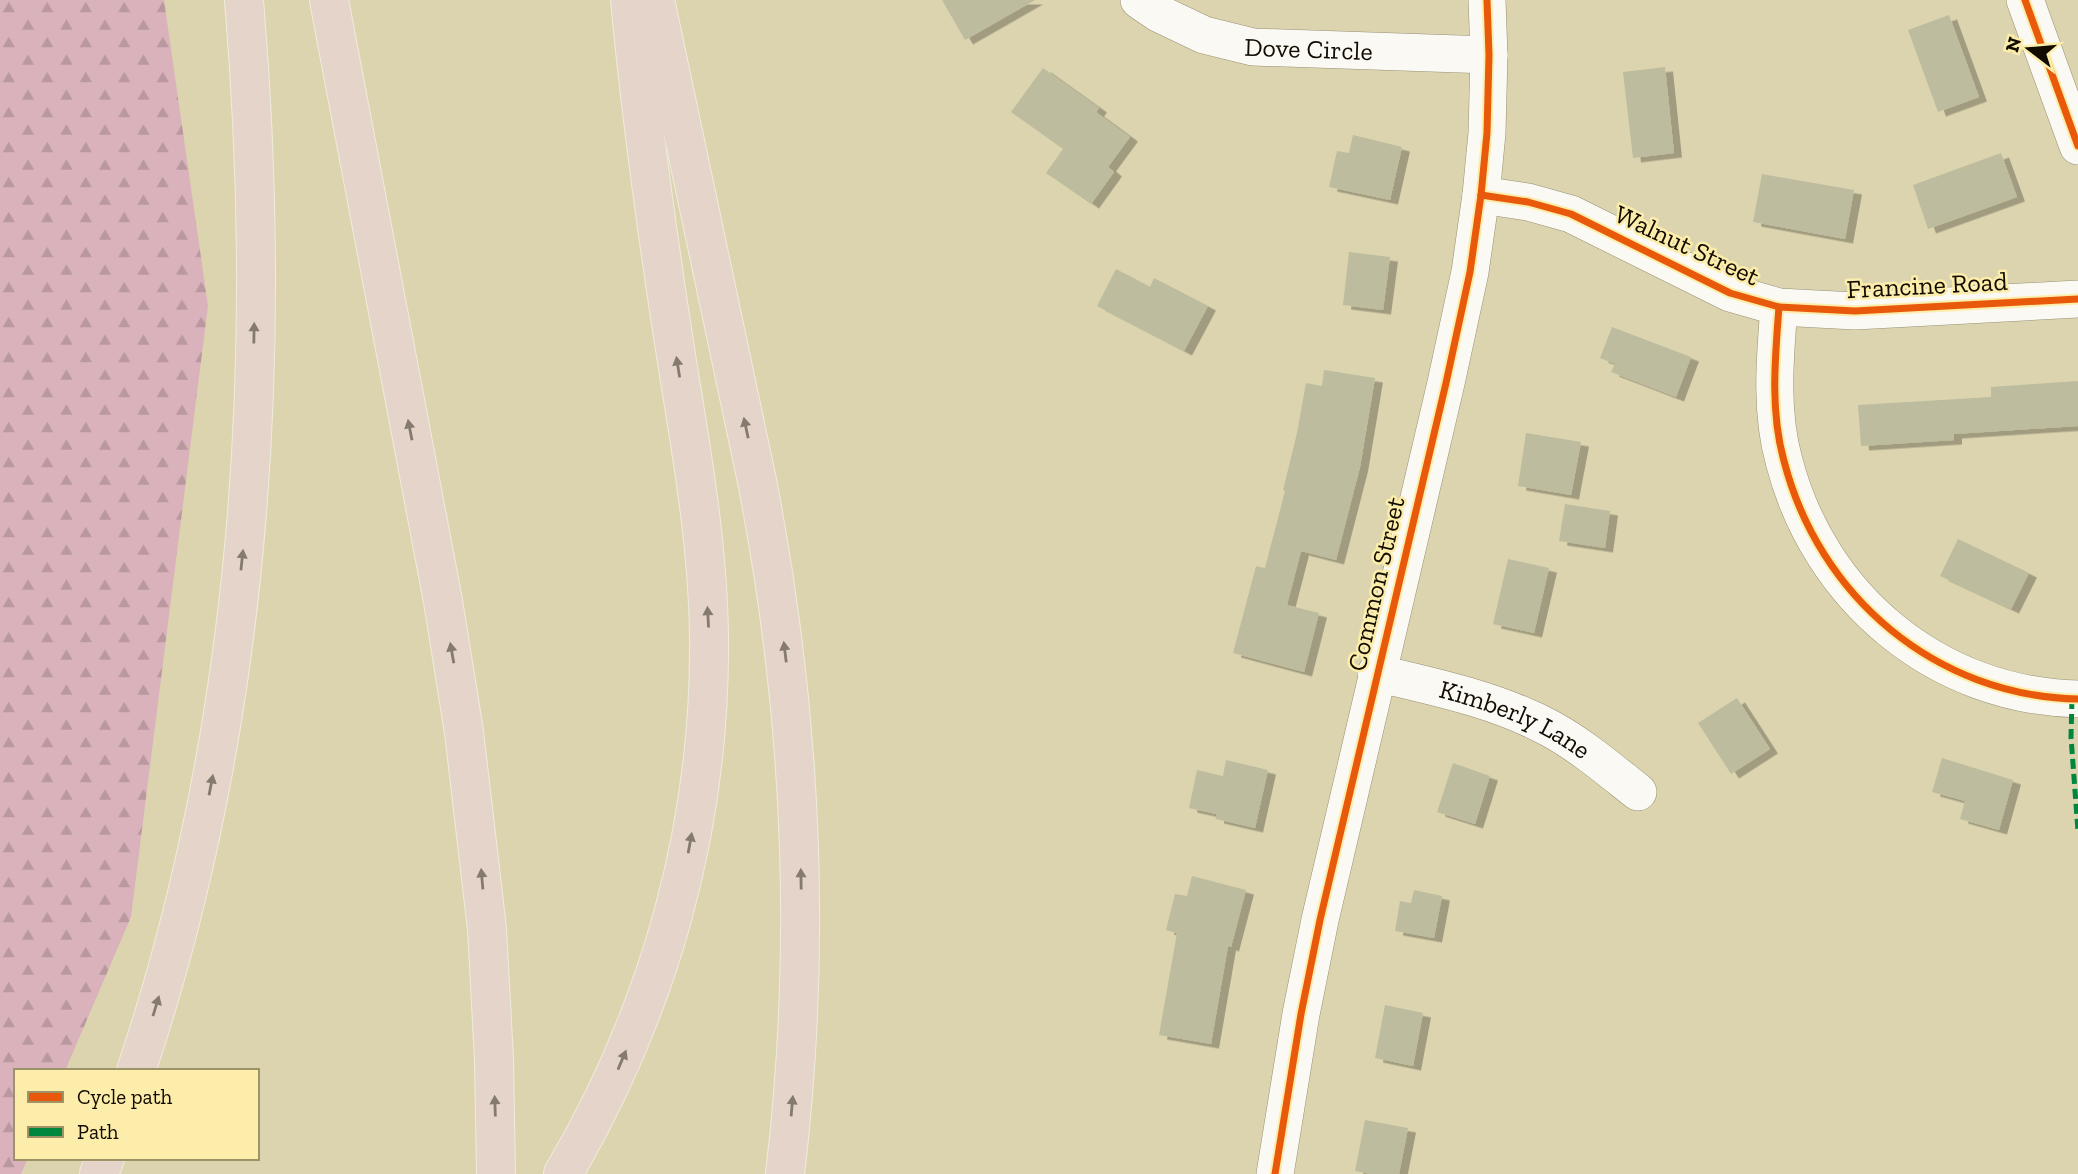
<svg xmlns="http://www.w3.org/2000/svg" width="2078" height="1174" viewBox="0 0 2078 1174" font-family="'Zilla Slab',serif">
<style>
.forest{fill:url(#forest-firs)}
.building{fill:#bdbc9e;filter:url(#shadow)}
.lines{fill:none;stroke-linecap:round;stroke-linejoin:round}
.minor-casing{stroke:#979074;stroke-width:38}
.highway-casing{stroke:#efecdb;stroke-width:40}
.minor{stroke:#faf9f3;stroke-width:37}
.highway{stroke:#e4d4ca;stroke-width:38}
.quiet{stroke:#00873e;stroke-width:5;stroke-dasharray:10 5;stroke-linecap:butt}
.cycleway-casing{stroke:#fcedaa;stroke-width:11}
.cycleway{stroke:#e8590c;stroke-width:7}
.oneway{fill:#857a6f}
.labels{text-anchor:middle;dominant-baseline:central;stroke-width:5;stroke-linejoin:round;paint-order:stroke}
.street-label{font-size:26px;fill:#110b00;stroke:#fcedaa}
</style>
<defs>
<pattern id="forest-firs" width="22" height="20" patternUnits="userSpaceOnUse" patternTransform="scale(1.75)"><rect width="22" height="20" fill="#dab2bc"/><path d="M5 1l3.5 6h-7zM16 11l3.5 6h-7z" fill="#ba98a0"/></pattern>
<filter id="shadow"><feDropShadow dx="8" dy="4.5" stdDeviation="0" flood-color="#0004"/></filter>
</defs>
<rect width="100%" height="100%" fill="#dcd4af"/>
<path class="forest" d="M 0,0 L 164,0 L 208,306 L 131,917 L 65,1071 L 16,1071 L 16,1158 L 28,1158 L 21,1174 L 0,1174 Z"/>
<g class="building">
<path d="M 942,0 L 1035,0 L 965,40 Z"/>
<path d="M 1949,15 L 1979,97 L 1938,112 L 1908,30 Z"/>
<path d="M 1665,67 L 1674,153 L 1633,158 L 1623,72 Z"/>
<path d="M 1043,68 L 1099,108 L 1096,112 L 1130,137 L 1108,167 L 1114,172 L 1091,204 L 1046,173 L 1063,149 L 1011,112 Z"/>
<path d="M 1353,135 L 1402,147 L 1390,200 L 1329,187 L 1337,151 L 1349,153 Z"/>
<path d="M 2001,153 L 2017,197 L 1928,229 L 1913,185 Z"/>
<path d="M 1762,174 L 1854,190 L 1845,239 L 1753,222 Z"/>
<path d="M 1349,252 L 1390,257 L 1383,310 L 1343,305 Z"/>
<path d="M 1116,269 L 1150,287 L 1154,278 L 1208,306 L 1184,351 L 1097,306 Z"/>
<path d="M 1612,327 L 1691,357 L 1676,397 L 1611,372 L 1615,364 L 1600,358 Z"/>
<path d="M 1324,370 L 1375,378 L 1360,467 L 1336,560 L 1301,551 L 1287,605 L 1319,613 L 1304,672 L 1233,653 L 1256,566 L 1265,568 L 1285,491 L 1283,490 L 1297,433 L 1306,383 L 1322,386 Z"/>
<path d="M 2078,381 L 2078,426 L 1954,434 L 1954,440 L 1861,446 L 1858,405 L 1991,397 L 1991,387 Z"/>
<path d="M 1526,433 L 1581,442 L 1571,495 L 1518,486 Z"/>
<path d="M 1565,504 L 1610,511 L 1605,548 L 1559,541 Z"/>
<path d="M 1958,539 L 2029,573 L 2011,609 L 1940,576 Z"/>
<path d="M 1508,559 L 1549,568 L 1534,633 L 1493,624 Z"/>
<path d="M 1737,698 L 1770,749 L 1731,774 L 1698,723 Z"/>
<path d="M 1942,758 L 2013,780 L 1999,830 L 1960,819 L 1965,801 L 1932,792 Z"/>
<path d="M 1226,760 L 1268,770 L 1255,828 L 1216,819 L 1216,814 L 1189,808 L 1197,770 L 1223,776 Z"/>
<path d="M 1453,763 L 1490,776 L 1475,824 L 1437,812 Z"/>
<path d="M 1192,876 L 1246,890 L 1231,947 L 1228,946 L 1211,1044 L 1159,1035 L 1177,933 L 1166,930 L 1175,894 L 1187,896 Z"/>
<path d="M 1414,890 L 1442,896 L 1434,938 L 1395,931 L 1400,901 L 1411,903 Z"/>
<path d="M 1385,1005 L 1423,1013 L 1413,1066 L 1375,1058 Z"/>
<path d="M 1365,1120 L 1408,1128 L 1399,1174 L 1371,1174 L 1355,1171 Z"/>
</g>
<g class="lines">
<defs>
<g id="minor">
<path id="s1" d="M 1139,0 L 1158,13 L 1204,35 L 1253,47 L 1489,55"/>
<path d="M 2025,0 L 2078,146"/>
<path d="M 1481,195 L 1528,202 L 1571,214 L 1730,293 L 1779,307 L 1855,311 L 2078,299"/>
<path d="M 1779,307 C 1775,358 1770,411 1784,461 C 1819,597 1936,696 2078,699"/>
<path id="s2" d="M 1376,673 C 1435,687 1498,700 1551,729 C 1582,746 1610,770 1638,792"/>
<path d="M 1275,1174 L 1301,1014 L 1320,920 L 1446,383 L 1470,272 L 1481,195 L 1487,133 L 1489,55 L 1487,0"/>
</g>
<g id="highway">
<path d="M 329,0 L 443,601 L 464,732 L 487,929 L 494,1059 L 496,1174"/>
<path d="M 655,0 L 757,481 C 802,712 813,940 785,1174"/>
<path d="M 136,1071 C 251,728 274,359 244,0"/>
<path d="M 99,1174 L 105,1158"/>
<path d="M 563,1174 C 659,1011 711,827 709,637 C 708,540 690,444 675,349 C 657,233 641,117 630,0"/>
</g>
</defs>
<use href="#minor" class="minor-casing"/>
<use href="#highway" class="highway-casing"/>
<use href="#minor" class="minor"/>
<use href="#highway" class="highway"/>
<path class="quiet" d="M 2072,699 L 2071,737 L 2078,831"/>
<defs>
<g id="cycleway">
<path d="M 2025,0 L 2078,146"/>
<path d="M 1481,195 L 1528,202 L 1571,214 L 1730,293 L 1779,307 L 1855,311 L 2078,299"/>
<path d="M 1779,307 C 1775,358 1770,411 1784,461 C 1819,597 1936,696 2078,699"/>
<path d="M 1275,1174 L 1301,1014 L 1320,920 L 1446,383 L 1470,272 L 1481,195 L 1487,133 L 1489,55 L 1487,0"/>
</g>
</defs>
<use href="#cycleway" class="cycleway-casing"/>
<use href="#cycleway" class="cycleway"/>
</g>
<defs><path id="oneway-solid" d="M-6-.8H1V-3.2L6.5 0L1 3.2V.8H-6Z" transform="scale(1.75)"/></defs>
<g class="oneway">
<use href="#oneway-solid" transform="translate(254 333) rotate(-89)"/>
<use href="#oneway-solid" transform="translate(678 367) rotate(-99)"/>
<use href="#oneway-solid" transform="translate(746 428) rotate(-102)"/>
<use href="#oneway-solid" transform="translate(410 430) rotate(-101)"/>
<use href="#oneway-solid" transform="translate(242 560) rotate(-84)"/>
<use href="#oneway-solid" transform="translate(708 617) rotate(-93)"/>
<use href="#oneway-solid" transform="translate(785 652) rotate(-97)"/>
<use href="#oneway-solid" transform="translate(452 653) rotate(-100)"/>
<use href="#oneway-solid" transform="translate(211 785) rotate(-79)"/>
<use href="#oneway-solid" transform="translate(690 843) rotate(-80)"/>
<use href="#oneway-solid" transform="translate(482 879) rotate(-95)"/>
<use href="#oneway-solid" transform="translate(801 879) rotate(-91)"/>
<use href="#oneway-solid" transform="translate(156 1006) rotate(-73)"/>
<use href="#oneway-solid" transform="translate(622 1060) rotate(-67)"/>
<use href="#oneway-solid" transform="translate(495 1106) rotate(-92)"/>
<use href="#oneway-solid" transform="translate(792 1106) rotate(-85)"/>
</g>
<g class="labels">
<g class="street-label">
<text stroke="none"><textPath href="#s1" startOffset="180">Dove Circle</textPath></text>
<text transform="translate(1687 245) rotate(25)">Walnut Street</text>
<text transform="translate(1927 285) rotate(-3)">Francine Road</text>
<text transform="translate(1376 584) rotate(-77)">Common Street</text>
<text stroke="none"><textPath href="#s2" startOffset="147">Kimberly Lane</textPath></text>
</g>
</g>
<rect x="14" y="1069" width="245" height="91" fill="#fcedaa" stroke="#9e9366" stroke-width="2"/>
<rect x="28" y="1092" width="35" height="10" fill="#e8590c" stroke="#9e9366" stroke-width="2"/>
<text x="77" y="1104" font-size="21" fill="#110b00">Cycle path</text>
<rect x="28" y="1127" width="35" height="10" fill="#00873e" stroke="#9e9366" stroke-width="2"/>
<text x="77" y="1139" font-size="21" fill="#110b00">Path</text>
<g transform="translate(2029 49) rotate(286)" stroke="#fcedaa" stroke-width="5" paint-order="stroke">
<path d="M0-5L12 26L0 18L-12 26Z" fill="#110b00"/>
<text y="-10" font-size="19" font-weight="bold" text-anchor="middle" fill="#110b00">N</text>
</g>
</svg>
